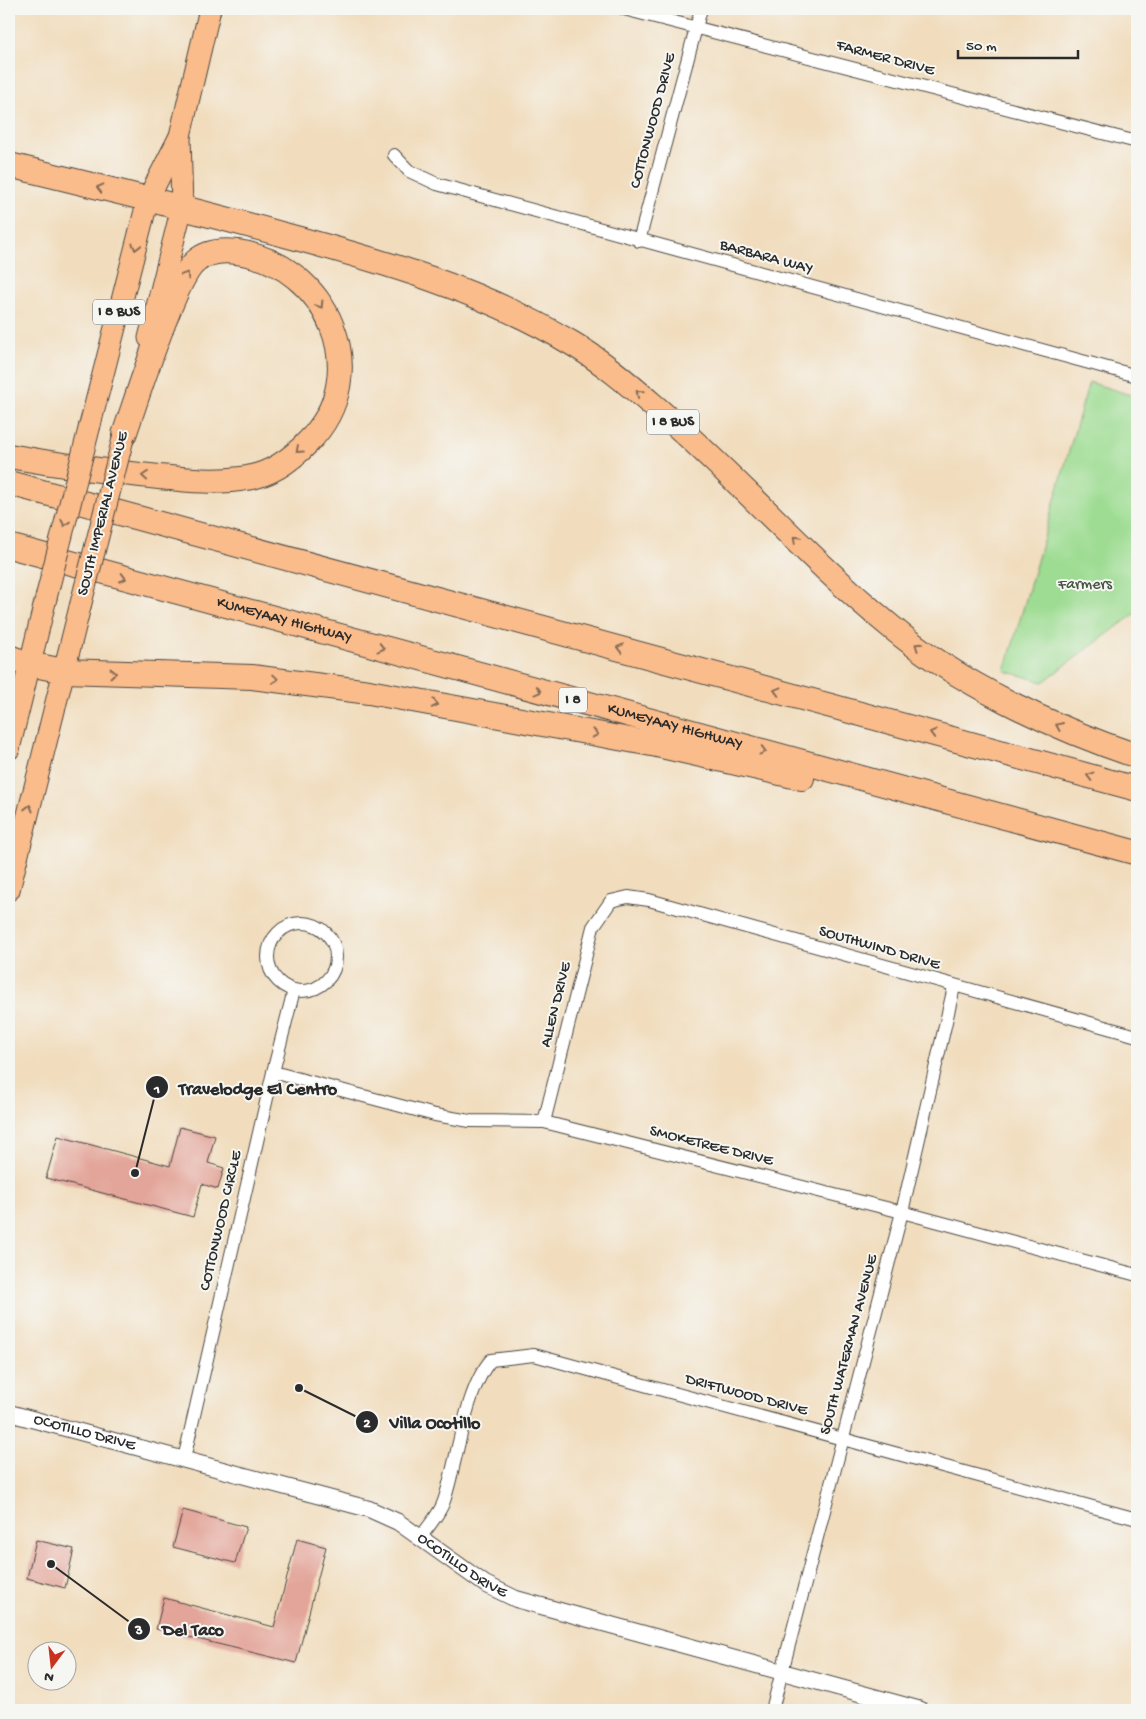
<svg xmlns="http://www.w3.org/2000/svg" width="1146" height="1719" viewBox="0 0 1146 1719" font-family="'Gochi Hand',sans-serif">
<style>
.green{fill:#9ddc92;stroke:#64845e}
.building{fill:#e3a499}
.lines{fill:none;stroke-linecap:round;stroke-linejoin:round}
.minor-casing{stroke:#494641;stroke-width:14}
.tertiary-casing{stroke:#494641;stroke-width:18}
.primary-casing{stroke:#494641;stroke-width:23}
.trunk-casing{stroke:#494641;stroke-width:23}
.motorway-casing{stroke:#494641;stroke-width:26}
.minor{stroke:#fff;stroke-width:12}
.tertiary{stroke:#fff;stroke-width:16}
.primary{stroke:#fabc8b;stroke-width:21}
.trunk{stroke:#fabc8b;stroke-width:21}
.motorway{stroke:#fabc8b;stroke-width:24}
.trunk-bridge-casing{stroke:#494641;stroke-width:23;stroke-linecap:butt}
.trunk-bridge{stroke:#fabc8b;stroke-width:21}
.oneway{stroke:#886c56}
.labels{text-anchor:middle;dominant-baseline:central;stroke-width:4;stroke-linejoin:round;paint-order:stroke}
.shield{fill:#f6f6f2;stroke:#686867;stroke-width:1}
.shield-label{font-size:15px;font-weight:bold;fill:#2b2b2b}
.street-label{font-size:16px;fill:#2b2b2b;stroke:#f6f6f2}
.park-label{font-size:16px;fill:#485745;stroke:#f6f6f2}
.leader{fill:none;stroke:#2b2b2b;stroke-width:2}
.callout-dot{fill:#2b2b2b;stroke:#f6f6f2;stroke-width:2}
.mark-label{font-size:15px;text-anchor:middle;font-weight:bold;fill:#fff}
.callout-label{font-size:18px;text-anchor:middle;font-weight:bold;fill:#2b2b2b;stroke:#f6f6f2;stroke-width:4;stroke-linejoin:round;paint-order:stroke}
</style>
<rect width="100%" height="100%" fill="#f6f6f2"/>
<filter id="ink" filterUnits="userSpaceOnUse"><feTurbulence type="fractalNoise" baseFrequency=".02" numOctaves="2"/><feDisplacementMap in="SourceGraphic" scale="10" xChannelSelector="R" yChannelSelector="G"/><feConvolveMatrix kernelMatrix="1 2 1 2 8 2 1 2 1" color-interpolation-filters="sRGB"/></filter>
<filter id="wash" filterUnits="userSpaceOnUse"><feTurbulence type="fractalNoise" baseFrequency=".0096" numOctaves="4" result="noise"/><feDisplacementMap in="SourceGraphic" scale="20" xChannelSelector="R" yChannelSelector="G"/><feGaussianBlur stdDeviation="1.12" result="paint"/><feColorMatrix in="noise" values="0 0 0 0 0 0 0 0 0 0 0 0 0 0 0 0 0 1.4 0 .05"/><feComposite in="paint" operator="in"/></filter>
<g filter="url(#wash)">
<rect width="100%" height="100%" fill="#f1ddbe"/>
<path class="green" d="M 1089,382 L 1137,397 L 1137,612 L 1043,682 L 1005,671 Z"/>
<g id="blocks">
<g class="building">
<path d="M 180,1127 L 215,1136 L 208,1163 L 224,1168 L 218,1189 L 202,1184 L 193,1217 L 46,1178 L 58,1136 L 170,1166 Z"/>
<path d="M 183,1510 L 246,1527 L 235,1563 L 173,1547 Z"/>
<path d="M 297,1539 L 326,1547 L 296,1663 L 156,1629 L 164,1598 L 274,1627 Z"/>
<path d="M 36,1540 L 74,1549 L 65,1588 L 27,1578 Z"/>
</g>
</g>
</g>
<g filter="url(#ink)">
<use href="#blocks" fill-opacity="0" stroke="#494641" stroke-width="1"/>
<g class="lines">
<defs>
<g id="minor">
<path d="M 624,9 L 1137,142"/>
<path d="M 394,155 L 409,171 L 437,184 L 1137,376"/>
<path d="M 639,241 L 701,9"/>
<circle cx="302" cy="957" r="34"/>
<path d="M 273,1072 L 435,1115 L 470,1121 L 544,1122 L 902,1212 L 1137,1275"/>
<path d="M 544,1122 L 593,927 L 611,901 L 628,897 L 649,900 L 1137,1036"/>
<path d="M 184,1459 L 273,1072 L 294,990"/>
<path d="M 421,1537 C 428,1526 440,1514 444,1501 C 457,1463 465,1389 491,1360 L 534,1355 L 1137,1519"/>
<path d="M 772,1710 L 902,1212 L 954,987"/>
</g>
<g id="tertiary">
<path id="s1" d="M 9,1413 L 369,1509 L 398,1522 L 485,1584 L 516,1599 L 921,1710"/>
</g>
<g id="primary">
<path d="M 148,199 L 180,136 L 210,9"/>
<path d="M 149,338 L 182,207 L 180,136"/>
</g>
<g id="trunk">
<path d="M 90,425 L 148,199"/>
<path d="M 9,749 L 46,598"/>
<path d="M 9,890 L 80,607"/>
</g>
<g id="motorway">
<path d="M 9,165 C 100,187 191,209 281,234 C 382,261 483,290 573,344 C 605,363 633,388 661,412 C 740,480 809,560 890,626 C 957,683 1054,728 1137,756"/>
<path d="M 9,456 C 59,465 109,472 159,477 C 188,480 218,483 247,478 C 272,474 291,460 308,442 C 376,374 327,264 237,252 C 222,250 206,252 195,262 C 173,281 136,401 124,435"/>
<path d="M 9,483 L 1137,789"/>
<path id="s2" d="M 9,546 L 1137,853"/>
<path d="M 9,657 L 29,664 L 64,671 L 252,677 L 369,692 L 657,745 L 802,778"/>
</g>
</defs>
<use href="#minor" class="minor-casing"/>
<use href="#tertiary" class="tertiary-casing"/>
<use href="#primary" class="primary-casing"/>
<use href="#trunk" class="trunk-casing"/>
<use href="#motorway" class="motorway-casing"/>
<use href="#minor" class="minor"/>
<use href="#tertiary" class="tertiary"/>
<use href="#primary" class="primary"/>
<use href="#trunk" class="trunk"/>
<use href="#motorway" class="motorway"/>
<defs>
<g id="trunk-bridge">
<path d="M 46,598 L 90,425"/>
<path d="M 80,607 L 124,435"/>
</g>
</defs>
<use href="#trunk-bridge" class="trunk-bridge-casing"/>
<use href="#trunk-bridge" class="trunk-bridge"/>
</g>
<defs><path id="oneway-chevron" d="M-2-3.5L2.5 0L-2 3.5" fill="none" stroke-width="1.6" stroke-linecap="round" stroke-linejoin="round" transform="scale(1.25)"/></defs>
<g class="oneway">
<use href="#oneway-chevron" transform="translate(100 188) rotate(-166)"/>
<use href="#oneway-chevron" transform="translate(136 247) rotate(104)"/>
<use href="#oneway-chevron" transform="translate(186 275) rotate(-59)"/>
<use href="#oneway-chevron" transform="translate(320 305) rotate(58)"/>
<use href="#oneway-chevron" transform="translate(639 393) rotate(-140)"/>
<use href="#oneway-chevron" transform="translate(299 450) rotate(138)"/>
<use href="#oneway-chevron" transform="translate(145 476) rotate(-175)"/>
<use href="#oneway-chevron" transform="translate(65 523) rotate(104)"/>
<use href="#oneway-chevron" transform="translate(796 539) rotate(-136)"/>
<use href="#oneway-chevron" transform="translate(123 578) rotate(15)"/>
<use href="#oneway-chevron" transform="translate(918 646) rotate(-145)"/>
<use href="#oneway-chevron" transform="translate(381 648) rotate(15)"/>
<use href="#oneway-chevron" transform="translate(620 648) rotate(-165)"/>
<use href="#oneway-chevron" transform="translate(113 673)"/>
<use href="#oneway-chevron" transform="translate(275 679) rotate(7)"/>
<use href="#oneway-chevron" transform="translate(538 691) rotate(15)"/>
<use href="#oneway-chevron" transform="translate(777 691) rotate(-165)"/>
<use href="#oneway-chevron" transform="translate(435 704) rotate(11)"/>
<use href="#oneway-chevron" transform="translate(1059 726) rotate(-156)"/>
<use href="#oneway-chevron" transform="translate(933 733) rotate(-165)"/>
<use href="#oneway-chevron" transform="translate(595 734) rotate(11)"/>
<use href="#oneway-chevron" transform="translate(763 751) rotate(15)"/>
<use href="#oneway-chevron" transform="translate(1090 776) rotate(-165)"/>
<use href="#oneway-chevron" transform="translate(29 808) rotate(-76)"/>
</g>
</g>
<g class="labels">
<g class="shield">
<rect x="93" y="299.5" width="52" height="25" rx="4"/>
<rect x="647" y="409.5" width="52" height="25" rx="4"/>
<rect x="559" y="687.5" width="28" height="25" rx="4"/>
</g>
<g class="shield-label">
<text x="119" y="312">I 8 BUS</text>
<text x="673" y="422">I 8 BUS</text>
<text x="573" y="700">I 8</text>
</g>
<g class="street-label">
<text transform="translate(885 59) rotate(15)">FARMER DRIVE</text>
<text transform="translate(654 121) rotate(-75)">COTTONWOOD DRIVE</text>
<text transform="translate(766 258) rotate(15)">BARBARA WAY</text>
<text transform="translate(104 514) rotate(-76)">SOUTH IMPERIAL AVENUE</text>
<text stroke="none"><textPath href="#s2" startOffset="285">KUMEYAAY HIGHWAY</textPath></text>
<text stroke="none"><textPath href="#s2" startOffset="690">KUMEYAAY HIGHWAY</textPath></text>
<text transform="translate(879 949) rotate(16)">SOUTHWIND DRIVE</text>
<text transform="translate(557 1005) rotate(-76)">ALLEN DRIVE</text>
<text transform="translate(711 1147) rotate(14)">SMOKETREE DRIVE</text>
<text transform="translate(222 1221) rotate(-77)">COTTONWOOD CIRCLE</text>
<text transform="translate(850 1345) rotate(-75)">SOUTH WATERMAN AVENUE</text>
<text transform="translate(746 1396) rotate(15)">DRIFTWOOD DRIVE</text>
<text stroke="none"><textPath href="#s1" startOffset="78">OCOTILLO DRIVE</textPath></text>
<text stroke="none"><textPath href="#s1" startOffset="482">OCOTILLO DRIVE</textPath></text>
</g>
<g class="park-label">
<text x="1085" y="585">Farmers</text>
</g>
</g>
<path class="leader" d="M135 1173L157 1087M299 1388L367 1422M51 1564L139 1629"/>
<g class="callout-dot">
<circle cx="135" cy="1173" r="5"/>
<circle cx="299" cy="1388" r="5"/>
<circle cx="51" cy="1564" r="5"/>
<circle cx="157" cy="1087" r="12"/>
<circle cx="367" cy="1422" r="12"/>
<circle cx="139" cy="1629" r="12"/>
</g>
<g class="mark-label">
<text x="157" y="1093">1</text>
<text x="367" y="1427">2</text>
<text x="139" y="1634">3</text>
</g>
<g class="callout-label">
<text x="258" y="1094">Travelodge El Centro</text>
<text x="435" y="1428">Villa Ocotillo</text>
<text x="193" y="1635">Del Taco</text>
</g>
<rect width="1146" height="1719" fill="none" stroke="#f6f6f2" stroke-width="30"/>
<g transform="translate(52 1666) rotate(195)"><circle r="24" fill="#f6f6f2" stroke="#a5a5a2"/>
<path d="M0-4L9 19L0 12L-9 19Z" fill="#c8321e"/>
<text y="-8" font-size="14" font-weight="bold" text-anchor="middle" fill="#2b2b2b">N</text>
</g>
<path d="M958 50v8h120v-8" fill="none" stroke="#2b2b2b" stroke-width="2.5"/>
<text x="966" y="50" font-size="15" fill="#2b2b2b" stroke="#f6f6f2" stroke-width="4" paint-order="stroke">50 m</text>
</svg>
